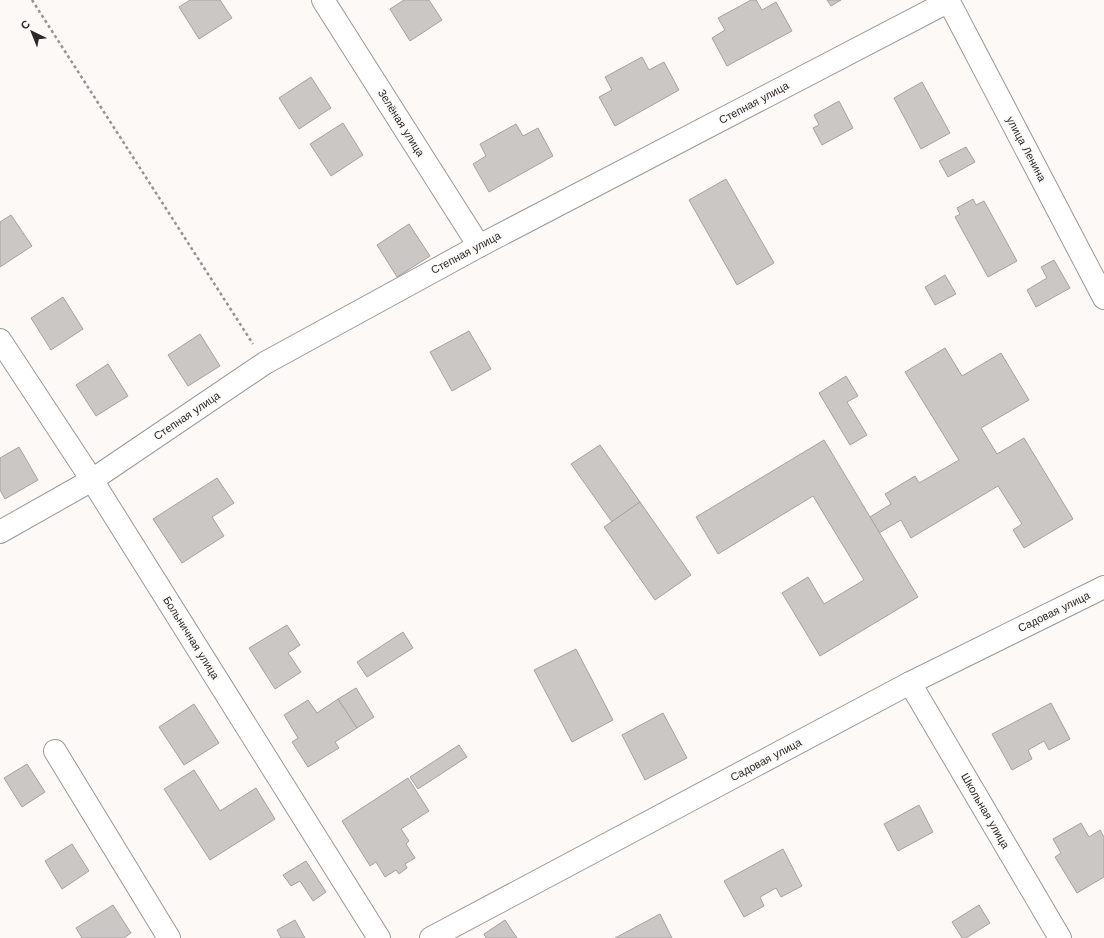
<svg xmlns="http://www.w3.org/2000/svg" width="1104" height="938" viewBox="0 0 1104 938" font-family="'Work Sans',sans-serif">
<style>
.building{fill:#cac7c5;stroke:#a5a3a1}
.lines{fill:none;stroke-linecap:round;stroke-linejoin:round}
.minor-casing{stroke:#9b9997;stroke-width:24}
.path{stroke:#959392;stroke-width:2.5;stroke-dasharray:3 3;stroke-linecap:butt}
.minor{stroke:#fff;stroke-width:22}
.labels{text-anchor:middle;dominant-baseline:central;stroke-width:3;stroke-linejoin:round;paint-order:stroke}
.street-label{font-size:11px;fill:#2b2a29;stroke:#fcf9f7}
</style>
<rect width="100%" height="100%" fill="#fcf9f7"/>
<g class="building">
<path d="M 190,0 L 220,0 L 232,18 L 199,39 L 179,7 Z"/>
<path d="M 404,0 L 429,0 L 442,20 L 410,41 L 390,9 Z"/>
<path d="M 751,0 L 756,0 L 762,10 L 776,2 L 792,31 L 727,66 L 712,38 L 725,30 L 718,18 Z"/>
<path d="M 827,0 L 841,0 L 831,6 Z"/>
<path d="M 642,57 L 649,70 L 664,62 L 679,90 L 615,126 L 599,97 L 612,90 L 605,77 Z"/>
<path d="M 311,77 L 331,108 L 299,129 L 279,98 Z"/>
<path d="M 922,82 L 950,133 L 921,149 L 894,98 Z"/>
<path d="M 839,101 L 853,128 L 822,145 L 813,128 L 819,125 L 814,115 Z"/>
<path d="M 343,123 L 363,155 L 331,176 L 310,144 Z"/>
<path d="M 516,124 L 523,136 L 538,128 L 553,156 L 489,192 L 473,164 L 486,156 L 480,144 Z"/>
<path d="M 966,147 L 975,162 L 948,177 L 939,161 Z"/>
<path d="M 726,179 L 774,263 L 737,285 L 689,200 Z"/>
<path d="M 973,199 L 976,205 L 984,201 L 1017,261 L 988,277 L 955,217 L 960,214 L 957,208 Z"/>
<path d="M 11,215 L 32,246 L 0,267 L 0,222 Z"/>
<path d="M 409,224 L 430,256 L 397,277 L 377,245 Z"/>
<path d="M 1054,260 L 1070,288 L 1036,307 L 1027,290 L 1047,278 L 1041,267 Z"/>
<path d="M 945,275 L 956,294 L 935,305 L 925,287 Z"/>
<path d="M 63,297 L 83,329 L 51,350 L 31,318 Z"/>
<path d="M 469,331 L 491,369 L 452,391 L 430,352 Z"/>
<path d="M 200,334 L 220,366 L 188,386 L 168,355 Z"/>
<path d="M 945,348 L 962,376 L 1001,353 L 1029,400 L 981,428 L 997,454 L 1024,438 L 1073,519 L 1024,548 L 1013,530 L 1022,524 L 998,486 L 911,538 L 901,520 L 879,533 L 870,517 L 891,504 L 885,494 L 915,476 L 919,483 L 959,460 L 905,372 Z"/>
<path d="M 108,364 L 128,396 L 96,416 L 76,385 Z"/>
<path d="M 846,376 L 858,396 L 847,402 L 867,435 L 850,445 L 819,393 Z"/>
<path d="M 824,440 L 918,597 L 820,656 L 782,593 L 808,577 L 824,604 L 864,580 L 813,496 L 718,554 L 696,517 Z"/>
<path d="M 600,445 L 640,502 L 612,522 L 571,464 Z"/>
<path d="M 19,447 L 38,480 L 5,499 L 0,490 L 0,458 Z"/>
<path d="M 217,478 L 234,503 L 212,517 L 224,536 L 182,563 L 153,519 Z"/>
<path d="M 640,502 L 691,575 L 655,600 L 604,527 Z"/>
<path d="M 287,625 L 300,645 L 288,653 L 301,672 L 275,689 L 249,648 Z"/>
<path d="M 403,632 L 413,648 L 367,677 L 357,662 Z"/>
<path d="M 576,649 L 613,720 L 572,742 L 534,670 Z"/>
<path d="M 356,688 L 374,717 L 357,728 L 338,699 Z"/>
<path d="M 338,699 L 357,728 L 335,742 L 339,748 L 308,767 L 292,742 L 298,738 L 284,715 L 308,700 L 317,713 Z"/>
<path d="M 1051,703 L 1070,739 L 1049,750 L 1044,741 L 1028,750 L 1032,759 L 1012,770 L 992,734 Z"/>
<path d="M 194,704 L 219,743 L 184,765 L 159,727 Z"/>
<path d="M 663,713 L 687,758 L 645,780 L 622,735 Z"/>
<path d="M 459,745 L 467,757 L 418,789 L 410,777 Z"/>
<path d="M 27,764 L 45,792 L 22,807 L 4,778 Z"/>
<path d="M 194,770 L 220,811 L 256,788 L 275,819 L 210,860 L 164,789 Z"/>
<path d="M 408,778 L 429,811 L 401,829 L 409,841 L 406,844 L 415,858 L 405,864 L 407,868 L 399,874 L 396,870 L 385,877 L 376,862 L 370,866 L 342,821 Z"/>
<path d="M 919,805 L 933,832 L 898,851 L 884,824 Z"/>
<path d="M 1081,823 L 1089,837 L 1100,830 L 1104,837 L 1104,877 L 1077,893 L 1055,857 L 1061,853 L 1053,839 Z"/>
<path d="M 72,844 L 89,871 L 62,889 L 45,861 Z"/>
<path d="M 783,849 L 802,886 L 781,897 L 776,888 L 760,897 L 764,906 L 744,917 L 724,881 Z"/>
<path d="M 306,861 L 326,892 L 313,901 L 300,881 L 291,886 L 283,875 Z"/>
<path d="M 113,905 L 131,933 L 124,938 L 82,938 L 76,928 Z"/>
<path d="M 979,905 L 990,923 L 966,938 L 962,938 L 952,922 Z"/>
<path d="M 660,914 L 672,938 L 615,938 Z"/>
<path d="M 295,920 L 305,938 L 281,938 L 277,930 Z"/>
<path d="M 505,920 L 517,938 L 486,938 L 484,934 Z"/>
</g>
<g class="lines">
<defs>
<g id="minor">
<path d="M 323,0 L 479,246"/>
<path d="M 948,0 L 1104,298"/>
<path d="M 0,340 L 92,480 L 379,938"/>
<path d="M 0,532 L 92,480 L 265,363 L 479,246 L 949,1"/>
<path d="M 910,683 L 1060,938"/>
<path d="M 55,751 L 169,938"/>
<path d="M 431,938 L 910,683 L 1104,587"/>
</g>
</defs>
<use href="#minor" class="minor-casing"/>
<path class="path" d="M 32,0 L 253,344"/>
<use href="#minor" class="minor"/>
</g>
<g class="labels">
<g class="street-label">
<text transform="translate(754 103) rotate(-28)">Степная улица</text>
<text transform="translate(401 123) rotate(58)">Зелёная улица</text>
<text transform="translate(1026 149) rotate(62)">улица Ленина</text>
<text transform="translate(466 253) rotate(-28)">Степная улица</text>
<text transform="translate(187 416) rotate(-34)">Степная улица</text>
<text transform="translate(1054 612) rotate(-26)">Садовая улица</text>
<text transform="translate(191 638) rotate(58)">Больничная улица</text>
<text transform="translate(766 760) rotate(-28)">Садовая улица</text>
<text transform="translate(985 811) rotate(60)">Школьная улица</text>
</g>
</g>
<g transform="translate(32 32) rotate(317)" stroke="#fcf9f7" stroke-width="3" paint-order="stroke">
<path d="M0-3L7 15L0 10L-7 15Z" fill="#2b2a29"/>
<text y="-6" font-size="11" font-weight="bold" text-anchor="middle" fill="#2b2a29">С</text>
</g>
</svg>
